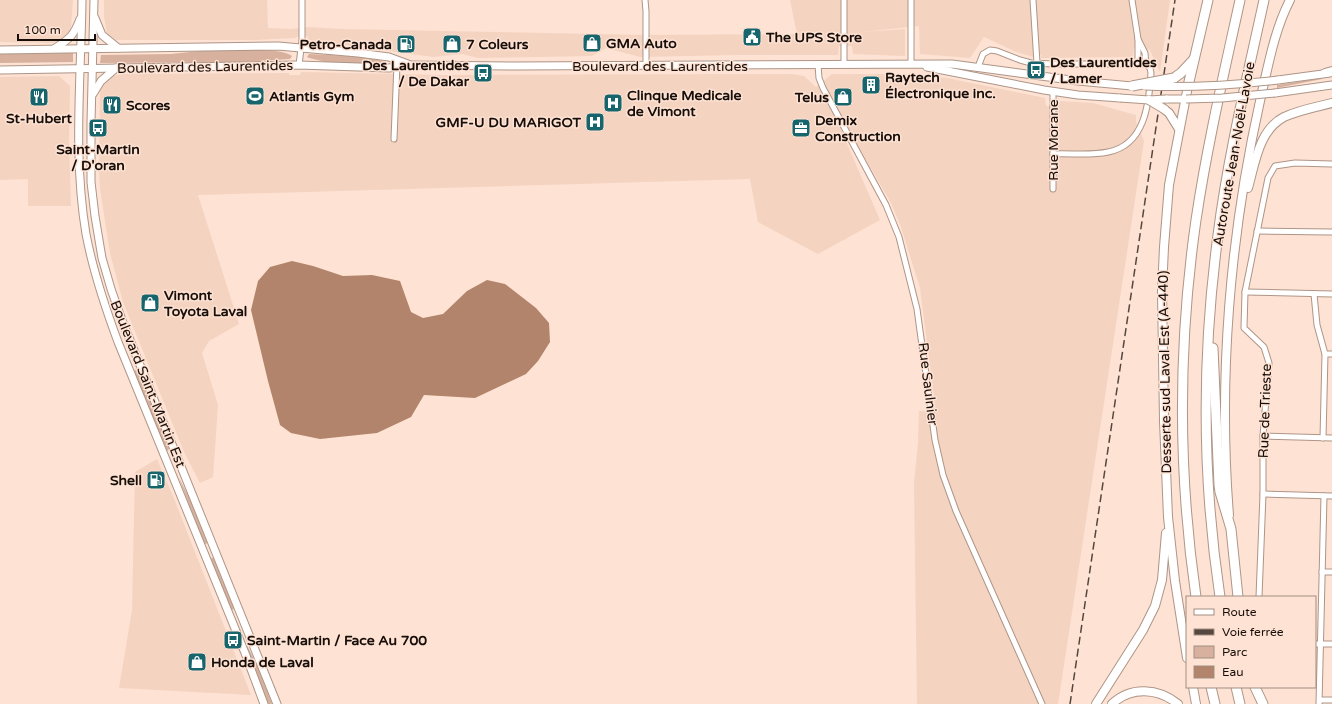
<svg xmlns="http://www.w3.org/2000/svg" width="1332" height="704" viewBox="0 0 1332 704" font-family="'Varela Round',sans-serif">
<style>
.built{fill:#f4d3c0}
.green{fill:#d7b19d}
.water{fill:#b1846b}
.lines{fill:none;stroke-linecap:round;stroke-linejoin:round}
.street-casing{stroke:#ae9587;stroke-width:7}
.secondary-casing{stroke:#ae9587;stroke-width:9}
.primary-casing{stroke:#ae9587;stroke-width:10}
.highway-casing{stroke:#ae9587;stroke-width:11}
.street{stroke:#fff;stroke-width:5}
.secondary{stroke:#fff;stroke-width:7}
.primary{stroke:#fff;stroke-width:8}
.highway{stroke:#fff;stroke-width:9}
.rail{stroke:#55473f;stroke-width:1.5;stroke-dasharray:8 4;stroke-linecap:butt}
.secondary-bridge-casing{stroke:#ae9587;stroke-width:9;stroke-linecap:butt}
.primary-bridge-casing{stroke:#ae9587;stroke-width:10;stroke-linecap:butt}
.highway-bridge-casing{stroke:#ae9587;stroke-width:11;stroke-linecap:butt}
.secondary-bridge{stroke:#fff;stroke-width:7}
.primary-bridge{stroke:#fff;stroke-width:8}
.highway-bridge{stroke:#fff;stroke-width:9}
.labels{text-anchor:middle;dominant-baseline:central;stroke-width:3;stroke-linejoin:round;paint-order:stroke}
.poi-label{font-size:14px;font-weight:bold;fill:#170e09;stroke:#fee2d3;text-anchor:start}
.street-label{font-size:14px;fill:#170e09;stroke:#fee2d3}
</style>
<rect width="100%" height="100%" fill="#fee2d3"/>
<g class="built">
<path d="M 0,0 L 73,0 L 71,27 L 69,33 L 60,41 L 50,43 L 0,42 Z"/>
<path d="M 104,0 L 267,0 L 268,28 L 292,29 L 308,27 L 340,29 L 644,35 L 797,34 L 790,0 L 1170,0 L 1160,72 L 1150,50 L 1134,47 L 1133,55 L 1131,57 L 1041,58 L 1041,55 L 1033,57 L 1014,51 L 984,37 L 970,58 L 920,54 L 919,26 L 862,32 L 905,29 L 905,56 L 853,54 L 852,46 L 839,46 L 838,55 L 736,55 L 640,57 L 606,48 L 592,56 L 478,58 L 462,54 L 433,57 L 309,40 L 307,36 L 296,37 L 296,38 L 252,40 L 116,40 L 107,34 L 104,16 Z"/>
<path d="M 301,72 L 443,75 L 791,74 L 804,76 L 816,87 L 832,74 L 904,74 L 947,78 L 1045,98 L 1046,106 L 1059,106 L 1060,101 L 1093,103 L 1136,115 L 1136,122 L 1144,141 L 1058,704 L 917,704 L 914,484 L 918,442 L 919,411 L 936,412 L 920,288 L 901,227 L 891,203 L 855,141 L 835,116 L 880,220 L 818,254 L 758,222 L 750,179 L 198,195 L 239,324 L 209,341 L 202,353 L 218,405 L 213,477 L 200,483 L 184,452 L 123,302 L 110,253 L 100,189 L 99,169 L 100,91 L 104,83 L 113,76 L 122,74 L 289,73 L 289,75 L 300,75 Z"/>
<path d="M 59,76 L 70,86 L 69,142 L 71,206 L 28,206 L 28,179 L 0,180 L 0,77 Z"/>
<path d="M 157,459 L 173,496 L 251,695 L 119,688 L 132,610 L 135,472 Z"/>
</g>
<g class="green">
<path d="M 200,51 C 218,51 280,46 292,56 L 290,59 L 241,62 L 100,63 L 101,55 L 171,54 Z"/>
<path d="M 73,53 L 73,62 L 0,63 L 0,54 Z"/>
<path d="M 309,54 C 336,55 361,56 387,62 L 387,65 L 330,63 L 309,58 L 307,57 Z"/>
<path d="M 1322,78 L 1322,79 L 1277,88 L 1277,85 Z"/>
<path d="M 135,370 L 138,371 L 169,448 L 168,451 L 166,449 L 134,372 Z"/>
<path d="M 179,478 L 190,499 L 208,542 L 206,544 L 204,544 Z"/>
<path d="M 213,557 L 234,608 L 233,610 L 231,609 L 211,559 Z"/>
<path d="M 246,644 L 258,666 L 272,704 L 268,704 L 245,645 Z"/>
</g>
<path class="water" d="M 292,261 L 313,266 L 343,276 L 372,275 L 400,281 L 411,312 L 423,318 L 443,314 L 467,291 L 487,280 L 505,284 L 536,308 L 549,323 L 550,342 L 538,361 L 526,374 L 475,398 L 424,395 L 411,417 L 377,433 L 320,439 L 291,433 L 280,425 L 268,381 L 251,310 L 258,281 L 270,267 Z"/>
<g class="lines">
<defs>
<g id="street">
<path d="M 645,0 L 646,11 L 646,66"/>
<path d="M 911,0 L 911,64"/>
<path d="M 1033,0 L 1037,63"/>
<path d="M 1132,0 L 1138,39 L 1138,64"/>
<path d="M 1138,39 L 1145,53 L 1146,64"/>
<path d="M 844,64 L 844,0"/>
<path d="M 299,65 L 302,40 L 302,0"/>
<path d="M 818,65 L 819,78 L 823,88 L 886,205 L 899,237 L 917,309 L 935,440 L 943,475 L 956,511 L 1042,704"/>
<path d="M 978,67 L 983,54 L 990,50 L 997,51 L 1020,60 L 1031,63 L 1054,64 L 1146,64"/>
<path d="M 1053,92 L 1053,189"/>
<path d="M 394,139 L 397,64"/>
<path d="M 1053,154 C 1071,153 1090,156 1108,152 C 1145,145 1149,104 1151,73 L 1150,68 L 1146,64"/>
<path d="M 1257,231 L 1332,232"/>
<path d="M 1245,292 L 1332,294"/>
<path d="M 1314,294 L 1317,325 L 1325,354 L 1323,438"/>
<path d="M 1325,354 L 1332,354"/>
<path d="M 1263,436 L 1332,438"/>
<path d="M 1263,494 L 1332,496"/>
<path d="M 1322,572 L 1332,572"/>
<path d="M 1259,597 L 1263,494 L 1263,436 L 1269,363 L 1264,347 L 1244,328 L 1245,292 L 1268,178 L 1275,166 L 1295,163 L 1332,164"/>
<path d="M 1315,644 L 1332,644"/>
<path d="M 1320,700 L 1332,700"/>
<path d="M 1319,704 L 1324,496"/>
</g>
<g id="secondary">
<path d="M 82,0 C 81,78 73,157 86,234 C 93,271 105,307 118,342 L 245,653 L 264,704"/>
<path d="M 94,0 L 91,123 L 91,182 L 95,216 L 102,258 L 111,289 L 123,323 L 277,704"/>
<path d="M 95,18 L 102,35 L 118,48"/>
<path d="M 55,48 C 70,39 74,35 80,19"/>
<path d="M 0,50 L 278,46 L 358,53 L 389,57 L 408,64"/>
<path d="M 927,67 L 1044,90 L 1078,95 L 1120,98"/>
<path d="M 0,70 L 243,66 L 299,65 L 389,68 L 409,65 L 516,66 L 952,64 L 1078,81 L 1132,86"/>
<path d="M 1278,80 L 1330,73"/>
<path d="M 1275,93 L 1332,85"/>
<path d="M 93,94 L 101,81 L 116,68"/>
<path d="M 1166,99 L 1186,99"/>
</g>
<g id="primary">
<path d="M 1325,73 L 1332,71"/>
<path d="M 1164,109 L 1169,113 L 1179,129"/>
<path d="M 1248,188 C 1255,163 1259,130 1284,117 C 1299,110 1316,107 1332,103"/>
<path d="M 1229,515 C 1218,378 1230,235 1260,101 C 1268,67 1274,31 1290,0"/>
<path d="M 1187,658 L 1175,581 L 1168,517 L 1164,421 L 1162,291 L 1164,247 L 1169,185 L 1188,86"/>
<path d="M 1193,687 L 1196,704"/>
<path d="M 1096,704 L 1143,630 L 1155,606 L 1162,580 L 1166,533"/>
<path d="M 1112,704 C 1131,686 1158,688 1178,704"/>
</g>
<g id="highway">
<path d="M 1174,78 L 1181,73 L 1194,59"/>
<path d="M 1188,86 L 1208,0"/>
<path d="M 1213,348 L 1219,485 L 1220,492 L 1231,529 L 1238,597"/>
<path d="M 1196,597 C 1178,472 1178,345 1196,220 C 1207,146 1224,73 1240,0"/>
<path d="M 1220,597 C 1202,477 1202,354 1218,235 C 1228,156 1247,78 1264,0"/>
<path d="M 1211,687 L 1215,704"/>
<path d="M 1236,687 L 1240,704"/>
<path d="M 1255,687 L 1263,704"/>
</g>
</defs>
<use href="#street" class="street-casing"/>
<use href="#secondary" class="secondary-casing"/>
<use href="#primary" class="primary-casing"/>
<use href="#highway" class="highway-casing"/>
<use href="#street" class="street"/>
<use href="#secondary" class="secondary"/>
<use href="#primary" class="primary"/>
<use href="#highway" class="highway"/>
<path class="rail" d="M 1070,704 L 1175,0"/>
<defs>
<g id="secondary-bridge">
<path d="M 1145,86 C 1189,88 1234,85 1278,80"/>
<path d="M 1120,98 L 1149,100 L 1166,99"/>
<path d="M 1186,99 L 1222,98 L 1275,93"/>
</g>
<path id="primary-bridge" d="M 1149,100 L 1164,109"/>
<path id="highway-bridge" d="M 1132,86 L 1174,78"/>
</defs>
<use href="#secondary-bridge" class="secondary-bridge-casing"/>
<use href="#primary-bridge" class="primary-bridge-casing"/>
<use href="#highway-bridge" class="highway-bridge-casing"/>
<use href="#secondary-bridge" class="secondary-bridge"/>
<use href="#primary-bridge" class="primary-bridge"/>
<use href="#highway-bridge" class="highway-bridge"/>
</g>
<defs>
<symbol id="civic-square" viewBox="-11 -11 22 22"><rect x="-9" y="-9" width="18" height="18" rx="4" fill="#16646c" stroke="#fee2d3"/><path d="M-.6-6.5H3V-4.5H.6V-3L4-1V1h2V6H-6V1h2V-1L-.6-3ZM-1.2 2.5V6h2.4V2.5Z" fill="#fff"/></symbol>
<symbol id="shop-square" viewBox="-11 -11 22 22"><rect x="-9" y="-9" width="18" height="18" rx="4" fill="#16646c" stroke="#fee2d3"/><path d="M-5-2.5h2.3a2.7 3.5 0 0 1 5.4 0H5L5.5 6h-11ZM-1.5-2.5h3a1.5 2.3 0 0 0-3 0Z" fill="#fff"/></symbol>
<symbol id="fuel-square" viewBox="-11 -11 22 22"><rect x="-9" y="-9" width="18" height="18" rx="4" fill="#16646c" stroke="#fee2d3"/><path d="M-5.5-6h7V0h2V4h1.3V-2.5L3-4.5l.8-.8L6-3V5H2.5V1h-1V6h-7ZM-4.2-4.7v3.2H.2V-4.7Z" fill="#fff"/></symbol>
<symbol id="bus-square" viewBox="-11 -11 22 22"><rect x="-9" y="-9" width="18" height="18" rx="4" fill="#16646c" stroke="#fee2d3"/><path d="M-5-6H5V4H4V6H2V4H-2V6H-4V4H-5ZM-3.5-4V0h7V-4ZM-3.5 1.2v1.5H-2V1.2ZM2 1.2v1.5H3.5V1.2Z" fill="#fff"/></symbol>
<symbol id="building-square" viewBox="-11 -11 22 22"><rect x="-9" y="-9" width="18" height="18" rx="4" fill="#16646c" stroke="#fee2d3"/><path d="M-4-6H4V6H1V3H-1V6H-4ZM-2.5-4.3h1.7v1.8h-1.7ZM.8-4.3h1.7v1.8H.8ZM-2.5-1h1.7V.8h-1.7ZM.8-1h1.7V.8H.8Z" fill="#fff"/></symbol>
<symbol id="stadium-square" viewBox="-11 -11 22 22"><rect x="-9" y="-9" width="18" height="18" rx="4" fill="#16646c" stroke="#fee2d3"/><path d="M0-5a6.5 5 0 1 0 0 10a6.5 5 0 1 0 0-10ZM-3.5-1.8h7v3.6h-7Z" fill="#fff"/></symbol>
<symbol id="restaurant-square" viewBox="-11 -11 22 22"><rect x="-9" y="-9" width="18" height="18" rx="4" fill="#16646c" stroke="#fee2d3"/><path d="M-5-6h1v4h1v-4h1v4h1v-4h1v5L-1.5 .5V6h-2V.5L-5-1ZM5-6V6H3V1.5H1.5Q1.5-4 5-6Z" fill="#fff"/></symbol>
<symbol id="hospital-square" viewBox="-11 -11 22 22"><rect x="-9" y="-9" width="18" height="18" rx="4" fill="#16646c" stroke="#fee2d3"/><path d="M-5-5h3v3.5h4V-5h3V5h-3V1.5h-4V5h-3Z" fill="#fff"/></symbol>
<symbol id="office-square" viewBox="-11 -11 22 22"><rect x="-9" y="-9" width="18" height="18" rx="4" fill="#16646c" stroke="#fee2d3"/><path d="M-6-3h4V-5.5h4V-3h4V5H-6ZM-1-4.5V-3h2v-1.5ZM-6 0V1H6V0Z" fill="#fff"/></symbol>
</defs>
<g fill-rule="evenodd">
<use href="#civic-square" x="741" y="26" width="22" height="22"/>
<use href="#shop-square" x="581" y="32" width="22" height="22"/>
<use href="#fuel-square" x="395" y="33" width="22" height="22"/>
<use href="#shop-square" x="441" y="33" width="22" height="22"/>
<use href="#bus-square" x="1025" y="59" width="22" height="22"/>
<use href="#bus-square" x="472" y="62" width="22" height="22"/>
<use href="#building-square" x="860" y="74" width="22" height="22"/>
<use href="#stadium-square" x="244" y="85" width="22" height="22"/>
<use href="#restaurant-square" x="28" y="86" width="22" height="22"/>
<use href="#shop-square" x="832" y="86" width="22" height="22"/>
<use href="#hospital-square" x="602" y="92" width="22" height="22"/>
<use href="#restaurant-square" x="101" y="94" width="22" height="22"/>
<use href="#hospital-square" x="584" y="111" width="22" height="22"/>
<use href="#bus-square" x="87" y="117" width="22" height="22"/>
<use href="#office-square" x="790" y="117" width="22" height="22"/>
<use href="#shop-square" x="139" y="292" width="22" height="22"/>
<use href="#fuel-square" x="145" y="469" width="22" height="22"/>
<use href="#bus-square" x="222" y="629" width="22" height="22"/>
<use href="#shop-square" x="186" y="651" width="22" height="22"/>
</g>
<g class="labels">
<g class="poi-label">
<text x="766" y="37">The UPS Store</text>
<text x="606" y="43">GMA Auto</text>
<text x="392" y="44" text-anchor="end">Petro-Canada</text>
<text x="466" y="44">7 Coleurs</text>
<text x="1050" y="62">Des Laurentides<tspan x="1050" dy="16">/ Lamer</tspan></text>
<text x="469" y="65" text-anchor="end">Des Laurentides<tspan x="469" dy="16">/ De Dakar</tspan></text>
<text x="885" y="77">Raytech<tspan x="885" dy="16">Électronique inc.</tspan></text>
<text x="627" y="95">Clinque Medicale<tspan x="627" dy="16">de Vimont</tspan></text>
<text x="269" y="96">Atlantis Gym</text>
<text x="829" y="97" text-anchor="end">Telus</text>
<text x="126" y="105">Scores</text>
<text x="39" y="118" text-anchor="middle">St-Hubert</text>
<text x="815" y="120">Demix<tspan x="815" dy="16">Construction</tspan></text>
<text x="581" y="122" text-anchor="end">GMF-U DU MARIGOT</text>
<text x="98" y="149" text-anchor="middle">Saint-Martin<tspan x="98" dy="16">/ D'oran</tspan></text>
<text x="164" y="295">Vimont<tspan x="164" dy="16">Toyota Laval</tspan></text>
<text x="142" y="480" text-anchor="end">Shell</text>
<text x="247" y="640">Saint-Martin / Face Au 700</text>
<text x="211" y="662">Honda de Laval</text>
</g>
<g class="street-label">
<text x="660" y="66">Boulevard des Laurentides</text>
<text transform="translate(205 67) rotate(-1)">Boulevard des Laurentides</text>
<text transform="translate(1053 140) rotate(-90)">Rue Morane</text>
<text transform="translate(1234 154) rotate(-80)">Autoroute Jean-Noël-Lavoie</text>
<text transform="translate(1165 372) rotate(-91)">Desserte sud Laval Est (A-440)</text>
<text transform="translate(148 384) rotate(68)">Boulevard Saint-Martin Est</text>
<text transform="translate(928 384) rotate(83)">Rue Saulnier</text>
<text transform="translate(1265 411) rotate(-88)">Rue de Trieste</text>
</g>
</g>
<rect x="1186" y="596" width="130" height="92" fill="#fee2d3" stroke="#a28d82"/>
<rect x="1194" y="609" width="20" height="6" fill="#ffffff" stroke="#a28d82"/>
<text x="1222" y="616" font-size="12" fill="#170e09">Route</text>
<rect x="1194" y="629" width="20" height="6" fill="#55473f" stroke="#a28d82"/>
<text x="1222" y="636" font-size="12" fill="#170e09">Voie ferrée</text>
<rect x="1194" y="646" width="20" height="12" fill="#d7b19d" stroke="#a28d82"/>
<text x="1222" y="656" font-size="12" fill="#170e09">Parc</text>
<rect x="1194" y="666" width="20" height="12" fill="#b1846b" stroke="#a28d82"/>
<text x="1222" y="676" font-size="12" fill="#170e09">Eau</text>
<path d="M18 34v6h77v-6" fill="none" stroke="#170e09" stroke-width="2"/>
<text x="24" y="34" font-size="12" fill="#170e09" stroke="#fee2d3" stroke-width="3" paint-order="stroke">100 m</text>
</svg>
